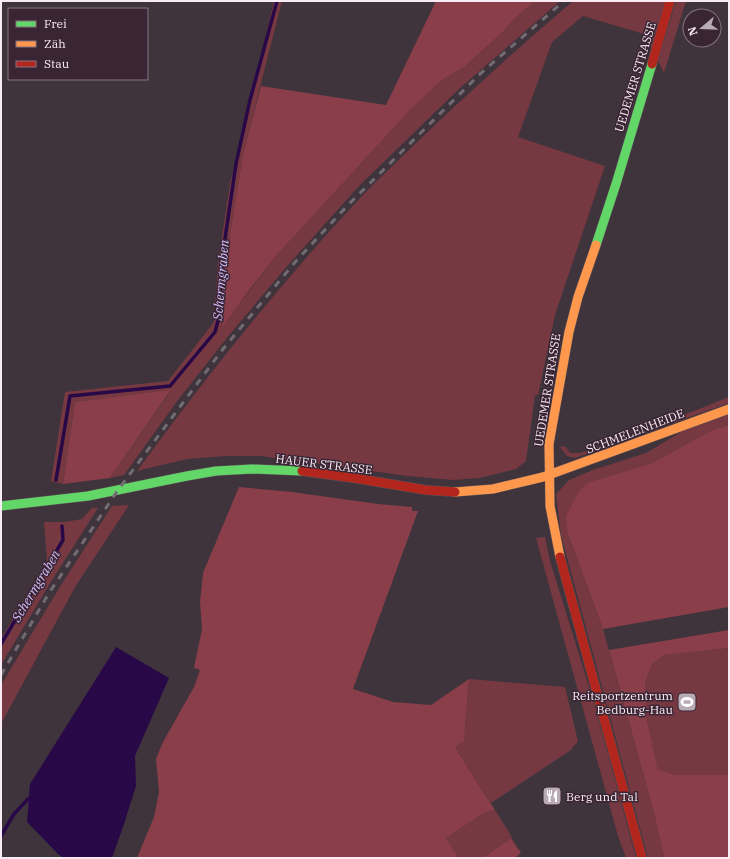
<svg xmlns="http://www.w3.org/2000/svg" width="730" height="859" viewBox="0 0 730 859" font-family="'IBM Plex Serif',serif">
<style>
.green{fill:#763941}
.forest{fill:#893e49}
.water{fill:#280847}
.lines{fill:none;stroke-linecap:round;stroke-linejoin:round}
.stream{stroke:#280847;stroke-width:3.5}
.fast-casing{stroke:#5c5259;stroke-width:10}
.slow-casing{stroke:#5c5259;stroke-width:10}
.jam-casing{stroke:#5c5259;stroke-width:10}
.fast{stroke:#63d668;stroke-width:9}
.slow{stroke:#ff974d;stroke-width:9}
.jam{stroke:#b3261e;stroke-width:9}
.rail{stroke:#726c72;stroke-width:3;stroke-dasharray:7 7;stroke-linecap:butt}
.labels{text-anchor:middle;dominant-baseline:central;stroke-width:3;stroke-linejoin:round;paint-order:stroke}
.street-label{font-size:12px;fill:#f9ebf4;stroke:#3a2534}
.poi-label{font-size:12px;fill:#f9ebf4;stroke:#3a2534;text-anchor:end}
.water-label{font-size:13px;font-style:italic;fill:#d2befb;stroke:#3a2534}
</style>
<rect width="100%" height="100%" fill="#3f343c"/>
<g class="green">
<path d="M 274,1 L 282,1 L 243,154 L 225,265 L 223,325 L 277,255 L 411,109 L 442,80 L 464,67 L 503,32 L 514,19 L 535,1 L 560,1 L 459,89 L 359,186 L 289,264 L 230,334 L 178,400 L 124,475 L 110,478 L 171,391 L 75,402 L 63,484 L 51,481 L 65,392 L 168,381 L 214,322 L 218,262 L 230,184 Z"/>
<path d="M 573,1 L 665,1 L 651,49 L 644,34 L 583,16 L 552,42 L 518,137 L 605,166 L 555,315 L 538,395 L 535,395 L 526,461 L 516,469 L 479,478 L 453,480 L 408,476 L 261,456 L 225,456 L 187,459 L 137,471 C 208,374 282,281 364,194 C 380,177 397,162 413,146 C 465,96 518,48 573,1 Z"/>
<path d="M 676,1 L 686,1 L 664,73 L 658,61 Z"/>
<path d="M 729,397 L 729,403 L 575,458 L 567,456 L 560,447 L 565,446 L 570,453 L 580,453 L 661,424 Z"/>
<path d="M 729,414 L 729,425 L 712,430 L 652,463 L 589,482 L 568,534 L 603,629 L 654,813 L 664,858 L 648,858 L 561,535 L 556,494 L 569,480 L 593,470 L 646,453 L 683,431 Z"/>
<path d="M 129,505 L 75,587 L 1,724 L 1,685 L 61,585 L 112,506 Z"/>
<path d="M 92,508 L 98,508 L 52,580 L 1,665 L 1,639 L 47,561 L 44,522 L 65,522 L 82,519 Z"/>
<path d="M 545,537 L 550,561 L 595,706 L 636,858 L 626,858 L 618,836 L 536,538 Z"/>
<path d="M 729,648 L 729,775 L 676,775 L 658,771 L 647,720 L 645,684 L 652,664 L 665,655 Z"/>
<path d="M 469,679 L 565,687 L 578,741 L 571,750 L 491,803 L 455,747 L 464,742 Z"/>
<path d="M 495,810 L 512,837 L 482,858 L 459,858 L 446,838 L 486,812 Z"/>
</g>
<g class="forest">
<path d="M 436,1 L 535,1 L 514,19 L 503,32 L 464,67 L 442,80 L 411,109 L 277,255 L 250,289 L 223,326 L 225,265 L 243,154 L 261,86 L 386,105 Z"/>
<path d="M 171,390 L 110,478 L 63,484 L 75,402 Z"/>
<path d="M 729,425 L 729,607 L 603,629 L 568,534 L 566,516 L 580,490 L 589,482 L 652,463 L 712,430 Z"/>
<path d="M 239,487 L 292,492 L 378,504 L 412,507 L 412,511 L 418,511 L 353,689 L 393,702 L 431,705 L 469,679 L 464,742 L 455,747 L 495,810 L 486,812 L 446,838 L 459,858 L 137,858 L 154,817 L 159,792 L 156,759 L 163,742 L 194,687 L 200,670 L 194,668 L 202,629 L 200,602 L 203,573 Z"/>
<path d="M 729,630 L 729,648 L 665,655 L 652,664 L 645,684 L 647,720 L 658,770 L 676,775 L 729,775 L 729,858 L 664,858 L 654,813 L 609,650 Z"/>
<path d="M 511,838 L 521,853 L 515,858 L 482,858 Z"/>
</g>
<path class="water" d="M 116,647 L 169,678 L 135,756 L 136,786 L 123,827 L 112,858 L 64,858 L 58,854 L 27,822 L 30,784 Z"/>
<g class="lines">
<g class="stream">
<path d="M 56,480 L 70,396 L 170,386 L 215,332 L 219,317 L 221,266 L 236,164 L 250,100 L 277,1"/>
<path d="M 1,644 L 63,540 L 62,526"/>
<path d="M 1,836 L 14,814 L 29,798"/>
</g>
<defs>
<g id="fast">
<path d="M 596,245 L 616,184 L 652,64"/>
<path d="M 1,506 L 88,496 L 187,476 L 216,471 L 252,469 L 302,471"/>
</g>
<g id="slow">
<path d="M 455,492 L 493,489 L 543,477 L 729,409"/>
<path d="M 560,557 L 550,506 L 549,444 L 569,332 L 578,297 L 596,245"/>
</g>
<g id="jam">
<path d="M 652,64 L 670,1"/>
<path d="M 302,471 L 354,478 L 426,490 L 455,492"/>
<path d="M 560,557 L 642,858"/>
</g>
</defs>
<use href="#fast" class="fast-casing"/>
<use href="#slow" class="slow-casing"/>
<use href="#jam" class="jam-casing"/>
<use href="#fast" class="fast"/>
<use href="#slow" class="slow"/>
<use href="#jam" class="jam"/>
<path class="rail" d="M 1,675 L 49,593 L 118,490 L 223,349 L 296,261 L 349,204 L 480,74 L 564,1"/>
</g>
<defs>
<symbol id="stadium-square" viewBox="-11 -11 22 22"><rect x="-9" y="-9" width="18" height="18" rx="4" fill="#b8abb4" stroke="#3a2534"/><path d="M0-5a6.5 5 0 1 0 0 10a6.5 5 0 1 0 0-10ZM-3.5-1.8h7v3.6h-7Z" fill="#fff"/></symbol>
<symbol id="restaurant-square" viewBox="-11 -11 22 22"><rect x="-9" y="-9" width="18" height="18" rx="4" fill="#b8abb4" stroke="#3a2534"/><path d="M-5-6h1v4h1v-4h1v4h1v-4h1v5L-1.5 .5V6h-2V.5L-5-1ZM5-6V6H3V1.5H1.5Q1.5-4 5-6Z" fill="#fff"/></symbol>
</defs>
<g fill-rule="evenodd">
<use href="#stadium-square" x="676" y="691" width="22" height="22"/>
<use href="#restaurant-square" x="541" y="785" width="22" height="22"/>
</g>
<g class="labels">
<g class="street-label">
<text transform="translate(635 77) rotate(-73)">UEDEMER STRASSE</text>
<text transform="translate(547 390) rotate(-81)">UEDEMER STRASSE</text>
<text transform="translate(635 431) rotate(-21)">SCHMELENHEIDE</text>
<text transform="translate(324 464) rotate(7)">HAUER STRASSE</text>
</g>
<g class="poi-label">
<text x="673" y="695">Reitsportzentrum<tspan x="673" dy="14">Bedburg-Hau</tspan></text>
<text x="566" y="796" text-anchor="start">Berg und Tal</text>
</g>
<g class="water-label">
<text transform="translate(221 280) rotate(-85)">Schermgraben</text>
<text transform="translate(36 586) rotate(-59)">Schermgraben</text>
</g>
</g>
<rect width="730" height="859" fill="none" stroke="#f9ebf4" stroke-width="4"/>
<rect x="8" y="8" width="140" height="72" fill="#3a2534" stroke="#867481"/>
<rect x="16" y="21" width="20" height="6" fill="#63d668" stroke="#867481"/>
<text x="44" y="28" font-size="12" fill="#f9ebf4">Frei</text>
<rect x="16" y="41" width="20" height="6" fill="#ff974d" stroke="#867481"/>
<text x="44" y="48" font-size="12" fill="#f9ebf4">Zäh</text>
<rect x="16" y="61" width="20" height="6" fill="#b3261e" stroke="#867481"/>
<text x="44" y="68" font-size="12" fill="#f9ebf4">Stau</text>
<g transform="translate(702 28) rotate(251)"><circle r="19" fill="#3a2534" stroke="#867481"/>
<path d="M0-3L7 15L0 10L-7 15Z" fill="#b8abb4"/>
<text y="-6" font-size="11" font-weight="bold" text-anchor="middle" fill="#f9ebf4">N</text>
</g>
</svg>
